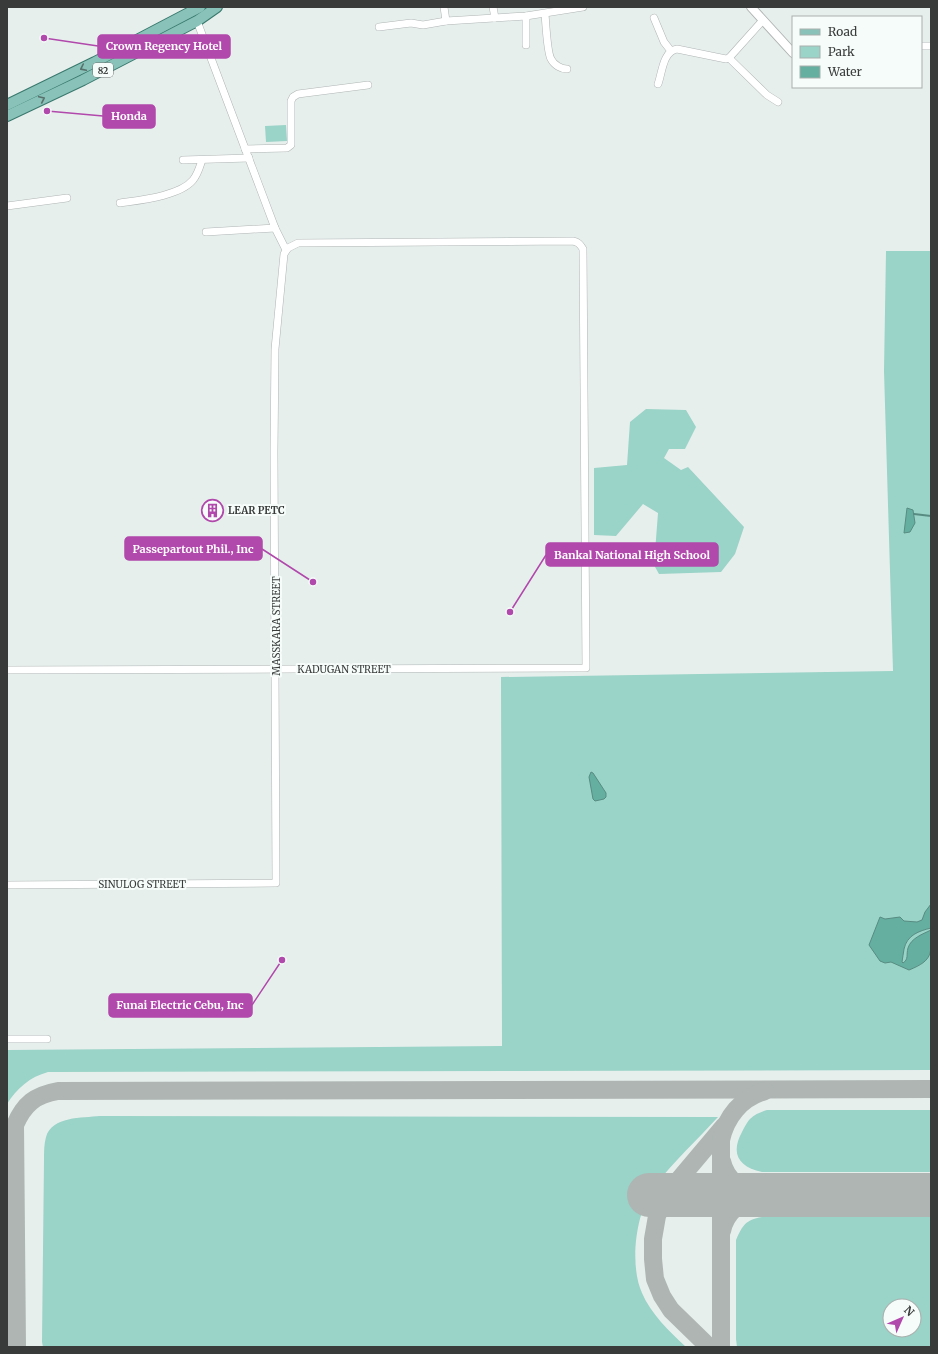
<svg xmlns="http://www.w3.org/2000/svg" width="938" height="1354" viewBox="0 0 938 1354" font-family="Merriweather,serif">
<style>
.green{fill:#9ad3c7;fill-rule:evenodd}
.water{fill:#65afa1;stroke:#588c82}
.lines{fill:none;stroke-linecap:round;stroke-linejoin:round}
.stream{stroke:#588c82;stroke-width:2}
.taxiway{stroke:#aeb5b3;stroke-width:18}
.runway{stroke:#aeb5b3;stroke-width:44}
.minor-casing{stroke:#afb5b4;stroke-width:8}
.tertiary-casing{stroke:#afb5b4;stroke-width:10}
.primary-casing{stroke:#39786d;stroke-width:12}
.minor{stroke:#fff;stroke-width:7}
.tertiary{stroke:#fff;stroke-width:8}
.primary{stroke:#88c2b8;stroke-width:10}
.oneway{stroke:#58716c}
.labels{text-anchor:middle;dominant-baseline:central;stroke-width:4;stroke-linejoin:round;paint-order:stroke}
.shield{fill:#f5fcfa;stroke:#717574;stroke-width:1}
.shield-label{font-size:9px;font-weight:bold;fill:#383b3a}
.poi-label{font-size:10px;font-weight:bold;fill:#383b3a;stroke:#f5fcfa;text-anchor:start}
.street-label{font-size:10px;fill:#383b3a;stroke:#f5fcfa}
.leader{fill:none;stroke:#b148ab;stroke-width:1.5}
.callout-dot{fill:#b148ab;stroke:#f5fcfa;stroke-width:1.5}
.callout{fill:#b148ab;stroke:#b148ab;stroke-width:1.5}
.callout-label{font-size:11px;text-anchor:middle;font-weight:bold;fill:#fff}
</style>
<rect width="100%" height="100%" fill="#e7efed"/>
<g class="green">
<path d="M 286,125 L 287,141 L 266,142 L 265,126 Z"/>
<path d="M 886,251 L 931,251 L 931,1070 L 48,1072 C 30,1077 17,1088 7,1104 L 7,1050 L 502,1046 L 501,677 L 893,671 L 884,371 Z"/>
<path d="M 646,409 L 686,410 L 696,427 L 685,449 L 669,449 L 664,458 L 681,470 L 688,467 L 744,527 L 735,554 L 721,572 L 659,574 L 654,565 L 658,513 L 643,504 L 616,536 L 594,535 L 594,468 L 627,465 L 630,422 Z"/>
<path d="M 767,1110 L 931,1110 L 931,1172 L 762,1172 C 739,1167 730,1154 742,1132 C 744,1128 747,1122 750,1119 C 755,1114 761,1112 767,1110 Z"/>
<path d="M 100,1116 L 718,1117 C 697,1140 673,1162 654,1187 C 636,1212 629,1264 642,1293 C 651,1314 669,1331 686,1347 L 43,1347 L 42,1342 L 44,1159 C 44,1152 44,1144 46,1137 C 52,1116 82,1118 100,1116 Z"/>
<path d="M 762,1217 L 931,1217 L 931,1347 L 737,1347 L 736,1339 L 736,1240 C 743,1225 745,1220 762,1217 ZM 890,1306 L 914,1306 L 914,1330 L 890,1330 Z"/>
</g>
<g class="water">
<path d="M 907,508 L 913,510 L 915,523 L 910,532 L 904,533 Z"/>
<path d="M 591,772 L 593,773 L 606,793 L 606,797 L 604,799 L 595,801 L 593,799 L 589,777 Z"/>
<path d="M 931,904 L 931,928 C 919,931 907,935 904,949 C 903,953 903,958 902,962 L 903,963 C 909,959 906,955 908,948 C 911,938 923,934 931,930 C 931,953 934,960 909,970 L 891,962 L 885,963 L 880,961 L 869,945 L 880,917 L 885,919 L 900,917 L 904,921 L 917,922 L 922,920 L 925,912 Z"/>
</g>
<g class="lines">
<path class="stream" d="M 914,514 L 931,516"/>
<g class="taxiway">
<path d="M 722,1161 C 726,1180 743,1192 762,1195"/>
<path d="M 722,1231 C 726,1211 743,1200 762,1195"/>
<path d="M 17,1347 L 15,1125 C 24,1104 35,1095 58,1091 L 931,1089"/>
<path d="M 709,1347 L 671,1310 L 662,1296 L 655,1279 L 653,1259 L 653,1239 L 657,1216 L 664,1199 L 676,1183 L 724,1126"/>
<path d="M 721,1347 L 721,1140 C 726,1117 741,1098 765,1091"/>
</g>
<path class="runway" d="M 649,1195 L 931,1195"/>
<defs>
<g id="minor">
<path d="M 444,7 L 446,21"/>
<path d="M 493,7 L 495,18"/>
<path d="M 545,14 C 546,24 547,52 551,59 C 554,65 561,69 567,69"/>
<path d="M 526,16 L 526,45"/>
<path d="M 654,18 L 664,42 L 671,51"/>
<path d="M 197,21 L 275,228 L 286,250"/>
<path d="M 379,27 L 411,23 L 423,25 L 446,21 L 526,16 L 583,7"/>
<path d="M 921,46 L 931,46"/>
<path d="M 729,58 L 767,95 L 778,102"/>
<path d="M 658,84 C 662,73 663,51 677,49 L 726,59 L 729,58 L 763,20"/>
<path d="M 245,149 L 287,148 L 291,145 L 291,101 L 293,97 L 298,94 L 368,85"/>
<path d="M 183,160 L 249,158"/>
<path d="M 120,203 C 140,200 180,196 193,180 C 198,174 200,166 202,160"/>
<path d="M 7,206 L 67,198"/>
<path d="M 206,232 L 275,228"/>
<path d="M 7,670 C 200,669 393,669 586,668 L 583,249 C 580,244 578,242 573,241 L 298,243 L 288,248 L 284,254 L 275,349 L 274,452 L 276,883 L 7,885"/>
<path d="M 7,1039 L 47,1039"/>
</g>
<path id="tertiary" d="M 751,7 L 793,53"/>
<g id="primary">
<path d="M 7,105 L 95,62 L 200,7"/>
<path d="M 7,116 L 83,80 L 197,21 L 217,7"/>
</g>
</defs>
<use href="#minor" class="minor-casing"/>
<use href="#tertiary" class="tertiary-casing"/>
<use href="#primary" class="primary-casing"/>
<use href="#minor" class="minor"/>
<use href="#tertiary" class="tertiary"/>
<use href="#primary" class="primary"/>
</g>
<defs><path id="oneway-chevron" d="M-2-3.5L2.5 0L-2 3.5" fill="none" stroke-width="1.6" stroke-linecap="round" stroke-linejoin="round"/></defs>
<g class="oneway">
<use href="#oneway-chevron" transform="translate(83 68) rotate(154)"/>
<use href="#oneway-chevron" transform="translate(42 99) rotate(-25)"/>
</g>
<defs>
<symbol id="building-ring" viewBox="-11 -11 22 22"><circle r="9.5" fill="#f5fcfa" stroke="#b148ab" stroke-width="1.5"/><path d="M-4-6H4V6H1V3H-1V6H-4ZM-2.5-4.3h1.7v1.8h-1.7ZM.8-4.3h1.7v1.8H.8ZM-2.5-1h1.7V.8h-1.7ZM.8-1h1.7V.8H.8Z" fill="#b148ab"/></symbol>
</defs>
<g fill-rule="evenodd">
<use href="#building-ring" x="200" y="498" width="25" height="25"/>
</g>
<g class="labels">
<rect class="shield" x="93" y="63" width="20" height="14" rx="3"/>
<g class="shield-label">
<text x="103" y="70">82</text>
</g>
<g class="poi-label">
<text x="228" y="510">LEAR PETC</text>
</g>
<g class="street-label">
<text transform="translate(276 626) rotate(-90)">MASSKARA STREET</text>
<text x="344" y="669">KADUGAN STREET</text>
<text x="142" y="884">SINULOG STREET</text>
</g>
</g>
<path class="leader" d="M44 38L98 46M47 111L103 116M313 582L262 549M510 612L546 555M282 960L252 1005"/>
<g class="callout-dot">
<circle cx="44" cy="38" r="4"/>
<circle cx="47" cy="111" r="4"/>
<circle cx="313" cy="582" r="4"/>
<circle cx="510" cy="612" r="4"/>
<circle cx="282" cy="960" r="4"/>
</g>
<g class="callout">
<rect x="98" y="35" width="132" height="23" rx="4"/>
<rect x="103" y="105" width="52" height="23" rx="4"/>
<rect x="125" y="537" width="137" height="23" rx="4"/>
<rect x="546" y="543" width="172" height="23" rx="4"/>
<rect x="109" y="994" width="143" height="23" rx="4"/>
</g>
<g class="callout-label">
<text x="164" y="50">Crown Regency Hotel</text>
<text x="129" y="120">Honda</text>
<text x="193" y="553">Passepartout Phil., Inc</text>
<text x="632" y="559">Bankal National High School</text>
<text x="180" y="1009">Funai Electric Cebu, Inc</text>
</g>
<rect width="938" height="1354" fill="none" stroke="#383b3a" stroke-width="16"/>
<rect x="792" y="16" width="130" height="72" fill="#f5fcfa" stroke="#a9afad"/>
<rect x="800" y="29" width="20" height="6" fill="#88c2b8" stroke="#a9afad"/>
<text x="828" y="36" font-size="12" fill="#383b3a">Road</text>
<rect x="800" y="46" width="20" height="12" fill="#9ad3c7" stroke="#a9afad"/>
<text x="828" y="56" font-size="12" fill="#383b3a">Park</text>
<rect x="800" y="66" width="20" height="12" fill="#65afa1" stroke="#a9afad"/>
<text x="828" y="76" font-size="12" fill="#383b3a">Water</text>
<g transform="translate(902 1318) rotate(45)"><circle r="19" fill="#f5fcfa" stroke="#a9afad"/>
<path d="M0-3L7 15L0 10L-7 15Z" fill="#b148ab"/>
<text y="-6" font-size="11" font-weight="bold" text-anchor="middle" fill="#383b3a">N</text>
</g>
</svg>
